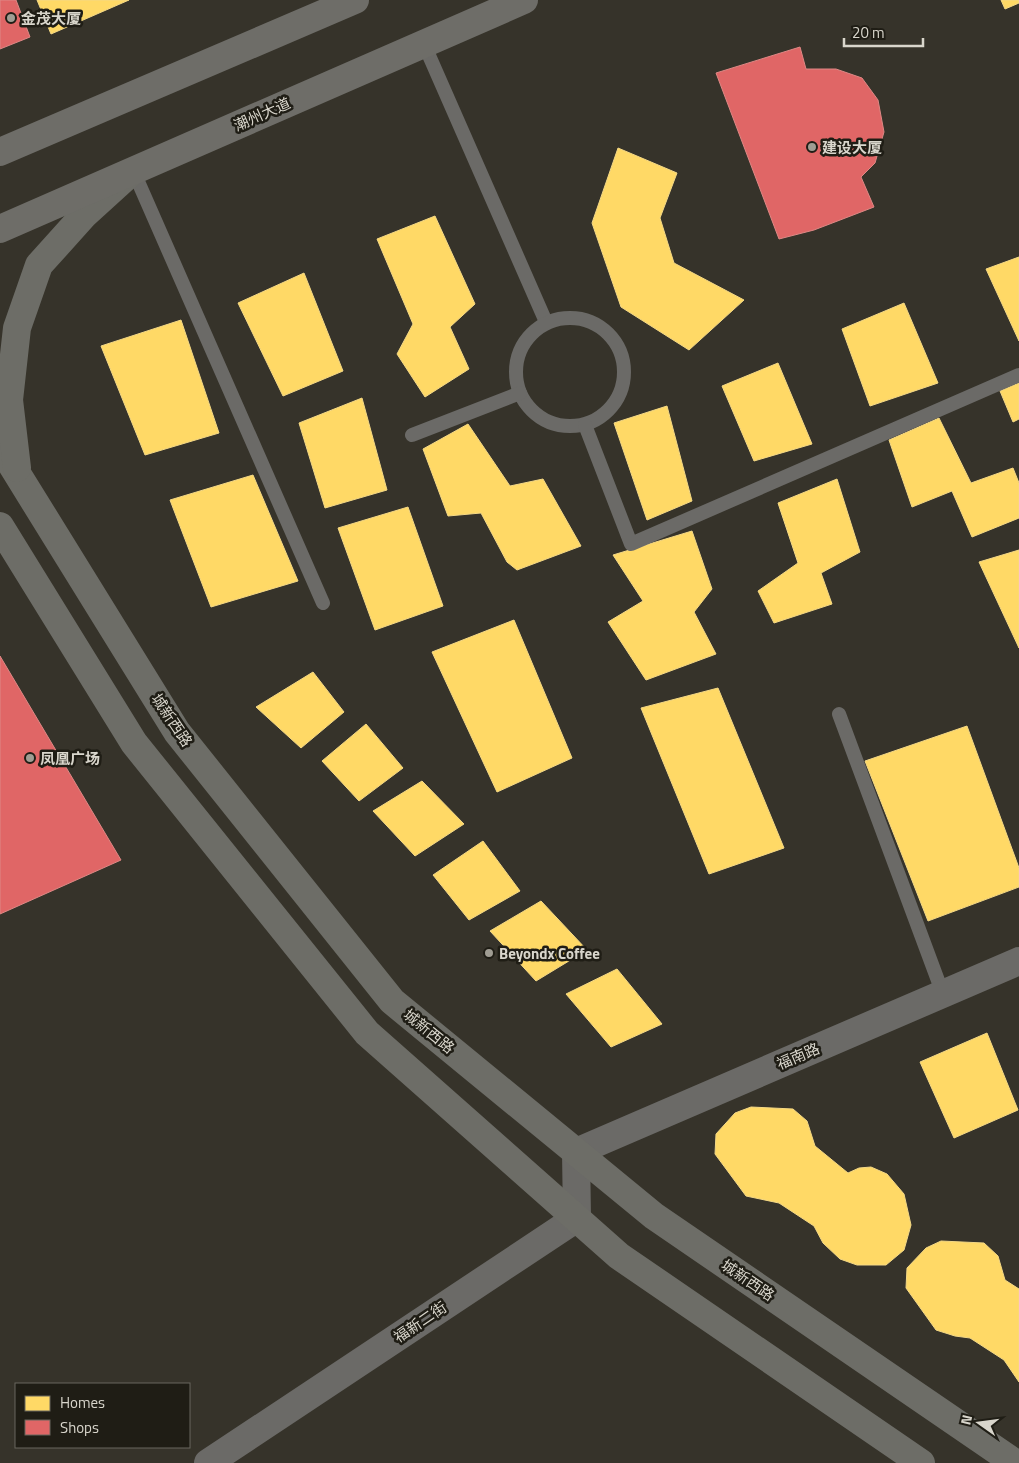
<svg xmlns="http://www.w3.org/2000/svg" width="1019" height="1463" viewBox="0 0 1019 1463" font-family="'Titillium Web','Noto Sans SC',sans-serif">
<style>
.homes{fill:#ffd966;stroke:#f4d885}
.shops{fill:#e06666;stroke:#de8885}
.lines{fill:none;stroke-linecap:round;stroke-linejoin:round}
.service{stroke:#6b6a67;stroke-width:14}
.minor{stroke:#6b6a67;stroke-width:28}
.tertiary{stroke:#6b6a67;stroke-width:28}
.secondary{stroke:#6d6d67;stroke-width:28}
.trunk{stroke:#6e6d68;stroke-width:28}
.poi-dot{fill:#a09d93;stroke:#1f1d15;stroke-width:2}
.labels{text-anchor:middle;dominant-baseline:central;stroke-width:5;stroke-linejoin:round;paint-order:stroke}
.poi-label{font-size:15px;font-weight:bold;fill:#d9d6cc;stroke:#1f1d15;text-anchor:start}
.street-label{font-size:15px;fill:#d9d6cc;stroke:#1f1d15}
</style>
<rect width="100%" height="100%" fill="#36332a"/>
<g class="homes">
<path d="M 37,0 L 129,0 L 51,34 Z"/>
<path d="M 1001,0 L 1019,0 L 1019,3 L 1005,9 Z"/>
<path d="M 618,148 L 677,173 L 660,218 L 674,263 L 744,300 L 689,350 L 621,307 L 592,223 Z"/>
<path d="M 435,216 L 475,304 L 450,327 L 469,369 L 425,397 L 397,354 L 413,324 L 377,239 Z"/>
<path d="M 1019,257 L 1019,341 L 986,269 Z"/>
<path d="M 304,273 L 343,371 L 283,396 L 238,303 Z"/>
<path d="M 904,303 L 938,383 L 870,406 L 842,329 Z"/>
<path d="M 181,320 L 219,433 L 145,455 L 101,346 Z"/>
<path d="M 778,363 L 812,444 L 754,461 L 722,386 Z"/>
<path d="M 1019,383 L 1019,419 L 1013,422 L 1000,391 Z"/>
<path d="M 362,398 L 387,490 L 325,508 L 299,423 Z"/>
<path d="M 667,406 L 692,501 L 647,520 L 614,423 Z"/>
<path d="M 939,418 L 971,483 L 1013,468 L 1019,483 L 1019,518 L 972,537 L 952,491 L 912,507 L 889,440 Z"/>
<path d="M 468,424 L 510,486 L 543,479 L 581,546 L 517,570 L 507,562 L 481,513 L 448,516 L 423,449 Z"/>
<path d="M 253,475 L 298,581 L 211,607 L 170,500 Z"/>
<path d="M 837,479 L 860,552 L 821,573 L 832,604 L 774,623 L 758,591 L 798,563 L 778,503 Z"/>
<path d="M 408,507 L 443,606 L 375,630 L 338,528 Z"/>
<path d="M 692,531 L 712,589 L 694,612 L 716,654 L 646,680 L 608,622 L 643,601 L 613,555 Z"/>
<path d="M 1019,550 L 1019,648 L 979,562 Z"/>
<path d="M 514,620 L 572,758 L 497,792 L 432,652 Z"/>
<path d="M 313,672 L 344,712 L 301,748 L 256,707 Z"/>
<path d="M 718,688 L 784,848 L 709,874 L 641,708 Z"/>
<path d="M 366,724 L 403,768 L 359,801 L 322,761 Z"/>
<path d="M 967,726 L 1019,868 L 1019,887 L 928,921 L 865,761 Z"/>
<path d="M 422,781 L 464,824 L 415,856 L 373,811 Z"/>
<path d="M 483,841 L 520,891 L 469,920 L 433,875 Z"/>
<path d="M 541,901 L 587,950 L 536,981 L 490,931 Z"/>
<path d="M 617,969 L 662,1024 L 611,1047 L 566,994 Z"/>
<path d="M 987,1033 L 1018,1110 L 954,1138 L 920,1062 Z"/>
<path d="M 751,1107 L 793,1109 L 807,1121 L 815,1146 L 848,1173 L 859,1168 L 871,1167 L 887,1174 L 904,1194 L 911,1225 L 904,1250 L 886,1265 L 857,1265 L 840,1259 L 823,1243 L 814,1226 L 779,1203 L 746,1196 L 715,1154 L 716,1134 L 735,1113 Z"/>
<path d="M 941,1241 L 984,1243 L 998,1256 L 1005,1280 L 1019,1289 L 1019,1382 L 1004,1360 L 970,1338 L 955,1336 L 936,1330 L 906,1288 L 907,1268 L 926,1248 Z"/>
</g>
<g class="shops">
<path d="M 0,0 L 16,0 L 30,37 L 0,49 Z"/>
<path d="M 800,47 L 806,69 L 836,69 L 862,78 L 878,100 L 884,132 L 875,163 L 861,177 L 874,207 L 814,230 L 779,239 L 716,73 Z"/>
<path d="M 0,656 L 121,860 L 0,914 Z"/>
</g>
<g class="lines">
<g class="service">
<path d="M 424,44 L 546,322"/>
<path d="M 133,170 L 323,603"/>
<circle cx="570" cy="372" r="54"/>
<path d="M 585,425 L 631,544 L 1019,375"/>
<path d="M 412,435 L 520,393"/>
<path d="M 839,714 L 943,994"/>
</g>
<path class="minor" d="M 576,1152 L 1019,961"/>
<path class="tertiary" d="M 208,1463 L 577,1218 L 576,1152"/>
<g class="secondary">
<path d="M 0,446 L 177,732 L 392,1001 L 654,1216 L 1015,1463"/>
<path d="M 17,468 L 9,400 L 17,328 L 39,265 L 84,215 L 128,175"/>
<path d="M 0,526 L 134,743 L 367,1033 L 619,1256 L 921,1463"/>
</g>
<g class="trunk">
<path d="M 0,152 L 355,0"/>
<path d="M 0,229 L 524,0"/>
</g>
</g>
<g class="poi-dot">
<circle cx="11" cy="18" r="5"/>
<circle cx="812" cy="147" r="5"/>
<circle cx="30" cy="758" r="5"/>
<circle cx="489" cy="953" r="5"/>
</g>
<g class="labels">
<g class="poi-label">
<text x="21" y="18">金茂大厦</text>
<text x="822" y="147">建设大厦</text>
<text x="40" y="758">凤凰广场</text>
<text x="499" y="953">Beyondx Coffee</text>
</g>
<g class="street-label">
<text transform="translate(262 114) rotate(-24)">潮州大道</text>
<text transform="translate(172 720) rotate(56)">城新西路</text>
<text transform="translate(429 1031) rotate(39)">城新西路</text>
<text transform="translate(798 1056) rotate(-23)">福南路</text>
<text transform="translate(748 1280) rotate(34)">城新西路</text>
<text transform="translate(420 1322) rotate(-34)">福新二街</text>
</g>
</g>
<rect x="15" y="1383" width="175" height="65" fill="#1f1d15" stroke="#69675e"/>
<rect x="25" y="1396" width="25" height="15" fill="#ffd966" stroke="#69675e"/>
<text x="60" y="1408" font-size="15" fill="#d9d6cc">Homes</text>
<rect x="25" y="1420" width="25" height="15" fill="#e06666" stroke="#69675e"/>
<text x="60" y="1433" font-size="15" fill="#d9d6cc">Shops</text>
<g transform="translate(979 1423) rotate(284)" stroke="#1f1d15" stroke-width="4" paint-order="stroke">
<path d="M0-4L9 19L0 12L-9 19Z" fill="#d9d6cc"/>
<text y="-8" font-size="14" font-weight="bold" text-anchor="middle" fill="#d9d6cc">N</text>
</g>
<path d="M844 38v8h79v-8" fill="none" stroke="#d9d6cc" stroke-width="2.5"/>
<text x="852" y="38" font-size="15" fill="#d9d6cc" stroke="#1f1d15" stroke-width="4" paint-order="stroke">20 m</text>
</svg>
